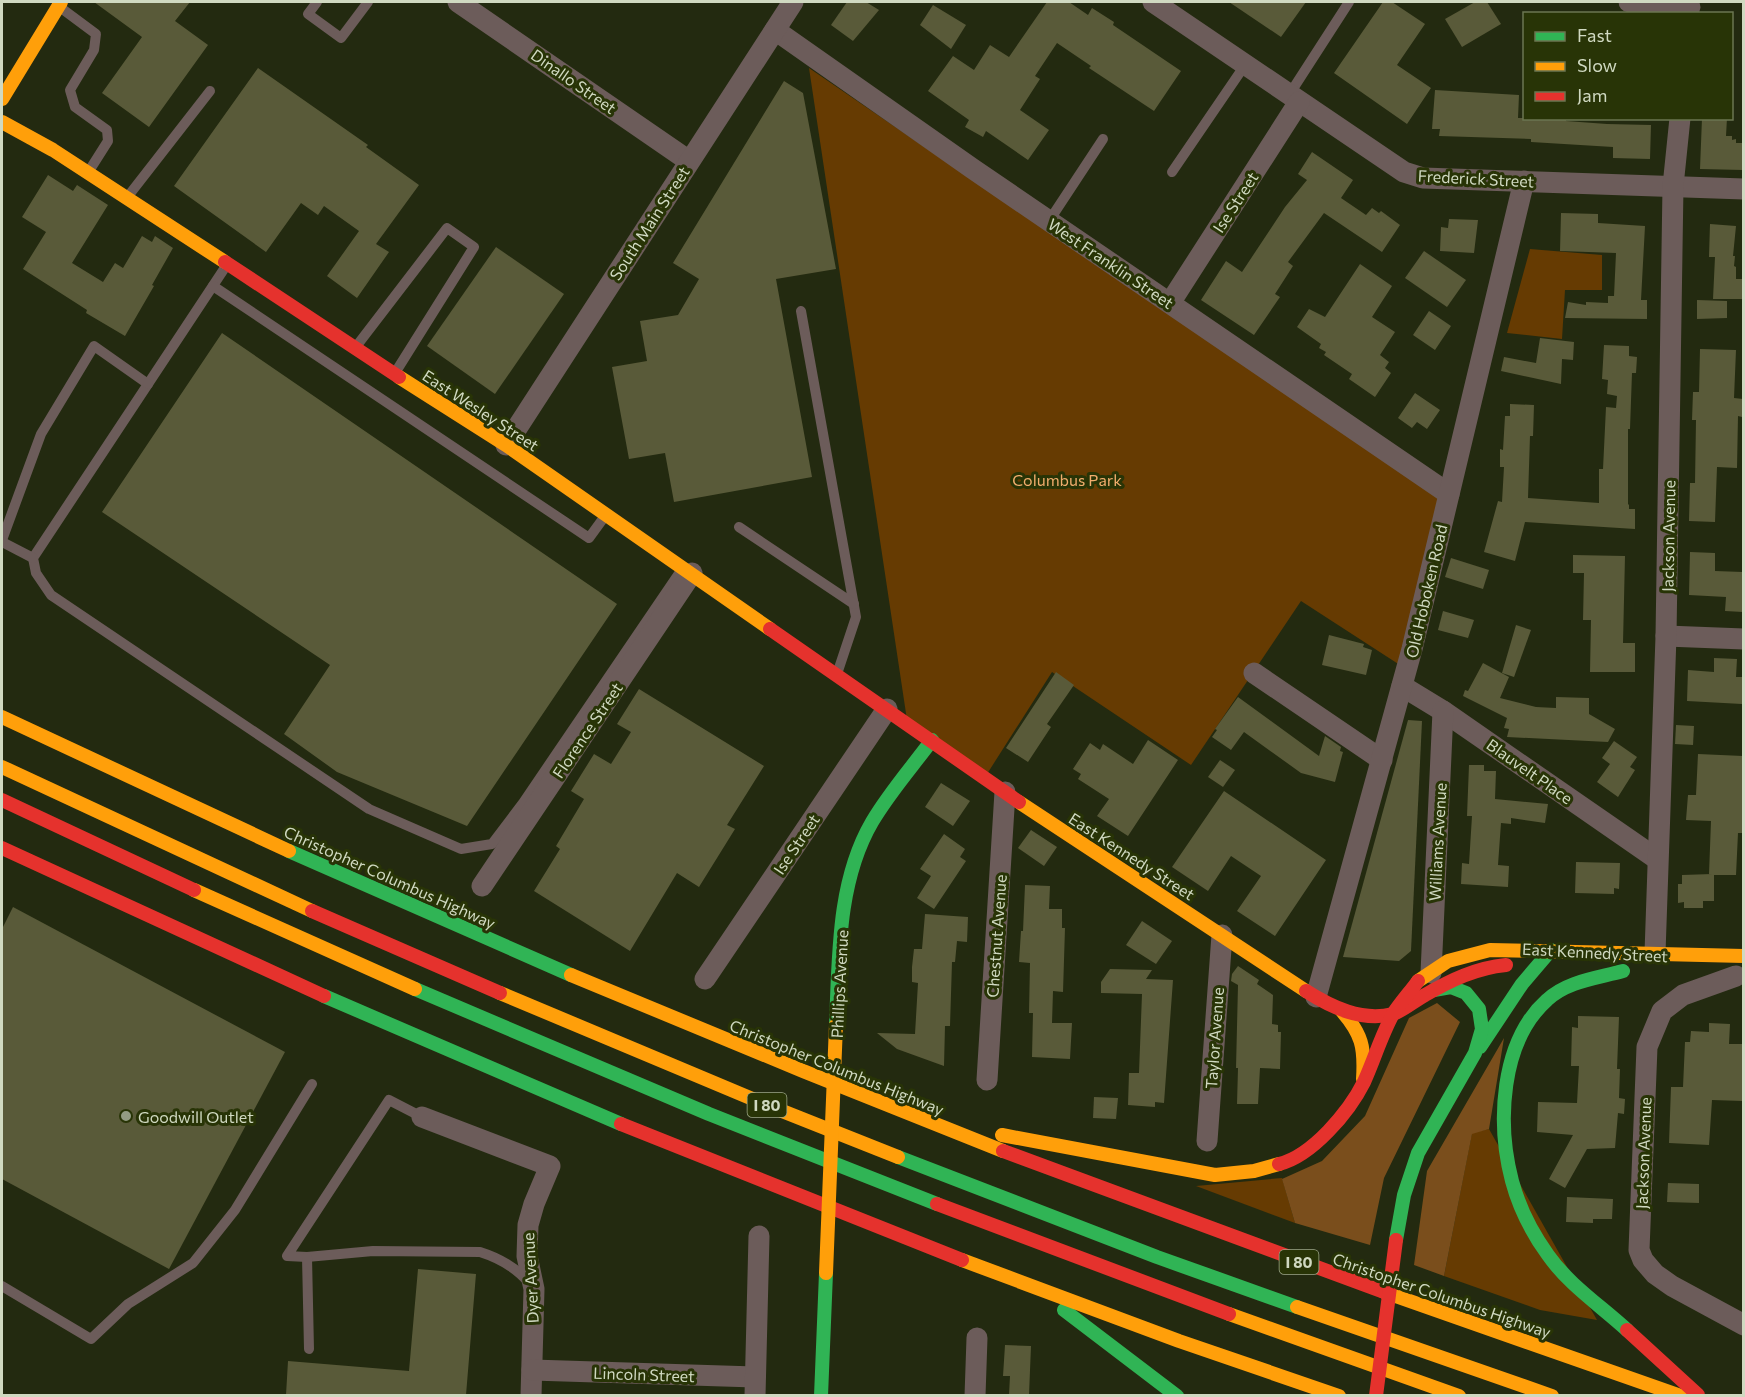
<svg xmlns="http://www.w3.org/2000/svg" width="1745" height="1397" viewBox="0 0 1745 1397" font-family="Commissioner,sans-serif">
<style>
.green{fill:#663b02}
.forest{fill:#7a4e1c}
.building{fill:#595a39}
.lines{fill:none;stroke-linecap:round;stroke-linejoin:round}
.lane{stroke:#6c5c5a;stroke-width:10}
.street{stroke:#6c5c5a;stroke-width:21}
.fast{stroke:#30b455;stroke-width:14}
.slow{stroke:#ff9f0a;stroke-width:14}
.jam{stroke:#e5322d;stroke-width:14}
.slow-bridge{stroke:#ff9f0a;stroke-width:14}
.jam-bridge{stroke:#e5322d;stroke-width:14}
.poi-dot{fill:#939c83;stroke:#283406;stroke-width:2}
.labels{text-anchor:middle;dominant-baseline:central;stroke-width:6;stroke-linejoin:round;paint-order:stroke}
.shield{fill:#283406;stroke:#9ea889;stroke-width:1.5}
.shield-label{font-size:15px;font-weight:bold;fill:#d0d9c1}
.street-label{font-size:16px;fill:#d0d9c1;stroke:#283406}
.park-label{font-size:16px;fill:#f2ad6d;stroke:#283406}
.poi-label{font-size:16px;fill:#d0d9c1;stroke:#283406;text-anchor:start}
</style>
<rect width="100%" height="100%" fill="#232a10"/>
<g class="green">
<path d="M 809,68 L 1448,505 L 1406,669 L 1301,601 L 1191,765 L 1052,672 L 987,774 L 907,720 Z"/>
<path d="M 1530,249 L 1602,255 L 1602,290 L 1565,290 L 1562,339 L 1507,333 Z"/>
<path d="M 1489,1129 L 1597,1320 L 1540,1310 L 1444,1276 L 1472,1133 Z"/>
<path d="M 1282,1178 L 1295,1223 L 1196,1186 Z"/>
</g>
<g class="forest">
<path d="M 1437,1003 L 1460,1022 L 1384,1178 L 1370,1245 L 1295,1223 L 1282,1179 L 1322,1161 L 1365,1116 L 1409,1018 Z"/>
<path d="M 1504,1038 L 1489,1129 L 1472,1134 L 1444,1276 L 1414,1265 L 1427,1171 Z"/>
</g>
<g class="building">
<path d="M 94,2 L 190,2 L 175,21 L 208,45 L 149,127 L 102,93 L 142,37 Z"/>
<path d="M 847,2 L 866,2 L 879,10 L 853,41 L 831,25 Z"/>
<path d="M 1047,2 L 1069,2 L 1088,15 L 1092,8 L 1114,22 L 1113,25 L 1181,71 L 1154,111 L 1089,68 L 1091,66 L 1057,43 L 1035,76 L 1040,79 L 1020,110 L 1049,130 L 1028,160 L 986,131 L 983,137 L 965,127 L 969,120 L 928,91 L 953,56 L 974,70 L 990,45 L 1009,57 Z"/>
<path d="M 1229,2 L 1306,2 L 1281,37 Z"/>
<path d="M 1383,2 L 1392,2 L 1425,24 L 1397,65 L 1431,88 L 1407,124 L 1334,73 Z"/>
<path d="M 1475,2 L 1487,2 L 1501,24 L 1462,47 L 1445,19 Z"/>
<path d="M 933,5 L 966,25 L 951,49 L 920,25 Z"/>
<path d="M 258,68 L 368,145 L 366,147 L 419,185 L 376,244 L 389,252 L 357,298 L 327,276 L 359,231 L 324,206 L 318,215 L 301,203 L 266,252 L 174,186 Z"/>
<path d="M 784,81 L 803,93 L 836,269 L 776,279 L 812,477 L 674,502 L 665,453 L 629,459 L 612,367 L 647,361 L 640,321 L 678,315 L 699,279 L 673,263 Z"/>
<path d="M 1435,90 L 1519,95 L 1518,118 L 1566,118 L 1566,121 L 1607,124 L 1651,125 L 1650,159 L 1613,158 L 1613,147 L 1531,142 L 1531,139 L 1439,136 L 1440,129 L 1432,129 Z"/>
<path d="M 1702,118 L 1727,118 L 1726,136 L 1732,136 L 1732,140 L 1736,139 L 1736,143 L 1743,143 L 1743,170 L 1700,169 Z"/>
<path d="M 1312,152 L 1353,180 L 1341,198 L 1366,215 L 1372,208 L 1379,213 L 1381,211 L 1400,225 L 1382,252 L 1324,213 L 1288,262 L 1293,266 L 1275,294 L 1280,297 L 1254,335 L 1201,300 L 1226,261 L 1242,272 L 1285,207 L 1307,180 L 1298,174 Z"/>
<path d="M 48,175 L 73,191 L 77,185 L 108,205 L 72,263 L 103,282 L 115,263 L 123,268 L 142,236 L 152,242 L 155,236 L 173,248 L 152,285 L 154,286 L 125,336 L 86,313 L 87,310 L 23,269 L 46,232 L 22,217 Z"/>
<path d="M 1561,213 L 1598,214 L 1598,223 L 1645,226 L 1641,300 L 1647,300 L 1647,319 L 1565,318 L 1568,302 L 1586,305 L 1586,302 L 1608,303 L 1608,296 L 1614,296 L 1616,253 L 1560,251 Z"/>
<path d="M 1449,219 L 1478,220 L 1474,253 L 1440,251 L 1441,227 L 1448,228 Z"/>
<path d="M 1710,224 L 1736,226 L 1733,256 L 1735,256 L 1734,266 L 1736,267 L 1736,279 L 1743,279 L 1743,299 L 1713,299 L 1715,257 L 1709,257 Z"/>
<path d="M 496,247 L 564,294 L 495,394 L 427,346 Z"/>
<path d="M 1424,251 L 1466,280 L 1447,307 L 1405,278 Z"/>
<path d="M 1360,264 L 1392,286 L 1372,317 L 1395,332 L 1380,355 L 1389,362 L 1385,368 L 1391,373 L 1375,397 L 1349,379 L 1352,374 L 1324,355 L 1326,352 L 1319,348 L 1321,344 L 1297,327 L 1309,309 L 1325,317 Z"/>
<path d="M 1697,300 L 1727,301 L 1727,318 L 1697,319 Z"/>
<path d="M 1429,311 L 1451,326 L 1435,350 L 1413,335 Z"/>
<path d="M 222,333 L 617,604 L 467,826 L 337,772 L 284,734 L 330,665 L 102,512 Z"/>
<path d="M 1540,338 L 1574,342 L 1573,360 L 1562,359 L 1561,384 L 1501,371 L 1504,357 L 1536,363 Z"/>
<path d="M 1604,345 L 1629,346 L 1629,356 L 1637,357 L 1636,373 L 1632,373 L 1630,429 L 1628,429 L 1628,504 L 1629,505 L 1629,509 L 1635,509 L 1635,529 L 1525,522 L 1515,561 L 1484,552 L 1498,501 L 1502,502 L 1504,467 L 1500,467 L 1500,449 L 1503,450 L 1505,416 L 1510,416 L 1510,404 L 1534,405 L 1533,436 L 1530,436 L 1528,498 L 1599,503 L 1599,469 L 1603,469 L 1606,407 L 1616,408 L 1617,396 L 1607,394 L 1608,380 L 1602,379 Z"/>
<path d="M 1700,349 L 1736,350 L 1734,398 L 1743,399 L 1742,417 L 1738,416 L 1737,468 L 1717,467 L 1715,522 L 1689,521 L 1690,483 L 1695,483 L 1696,420 L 1692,420 L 1693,392 L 1699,392 Z"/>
<path d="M 1415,393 L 1440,410 L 1427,429 L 1417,422 L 1412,428 L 1398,418 Z"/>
<path d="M 1690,552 L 1715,553 L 1715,571 L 1743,572 L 1743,612 L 1725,611 L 1726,597 L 1689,595 Z"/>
<path d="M 1573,555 L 1625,556 L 1623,643 L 1635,643 L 1635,672 L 1590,672 L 1591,620 L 1583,620 L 1584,573 L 1573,573 Z"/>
<path d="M 1451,558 L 1489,570 L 1483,589 L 1445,577 Z"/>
<path d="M 1443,611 L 1474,620 L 1468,638 L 1438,630 Z"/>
<path d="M 1516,625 L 1531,630 L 1514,677 L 1502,673 Z"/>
<path d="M 1329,635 L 1364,644 L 1363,647 L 1372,650 L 1366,675 L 1322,665 Z"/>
<path d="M 1714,658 L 1737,659 L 1736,677 L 1743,677 L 1742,704 L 1687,701 L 1688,670 L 1714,672 Z"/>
<path d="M 1483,663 L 1509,677 L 1500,698 L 1536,707 L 1556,708 L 1556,697 L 1589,698 L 1589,714 L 1615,729 L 1608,742 L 1507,737 L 1509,729 L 1504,728 L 1507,718 L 1463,696 L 1465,690 L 1468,691 Z"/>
<path d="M 1056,672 L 1074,685 L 1047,724 L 1051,727 L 1028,762 L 1006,748 Z"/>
<path d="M 639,689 L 764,766 L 727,825 L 735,829 L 699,887 L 677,873 L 630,951 L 534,891 L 560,849 L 556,846 L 584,799 L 571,791 L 594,754 L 611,764 L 631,732 L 617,724 Z"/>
<path d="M 1238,697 L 1319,756 L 1325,736 L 1341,747 L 1340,751 L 1343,752 L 1335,782 L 1301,773 L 1244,732 L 1231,750 L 1212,737 L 1217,730 L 1215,729 Z"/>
<path d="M 1408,720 L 1422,721 L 1411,951 L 1399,961 L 1343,957 Z"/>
<path d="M 1676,725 L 1694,726 L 1693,745 L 1675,744 Z"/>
<path d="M 1148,740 L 1178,760 L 1128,836 L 1097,816 L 1109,799 L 1078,779 L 1081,774 L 1073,769 L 1090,743 L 1100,750 L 1103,744 L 1133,764 Z"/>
<path d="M 1614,741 L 1637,757 L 1630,767 L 1635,770 L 1618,797 L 1597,782 L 1610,764 L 1602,758 Z"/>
<path d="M 1698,754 L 1743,756 L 1743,833 L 1738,833 L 1736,875 L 1714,875 L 1714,901 L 1703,901 L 1703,908 L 1684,908 L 1684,902 L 1678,903 L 1678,884 L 1682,884 L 1682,875 L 1712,874 L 1709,874 L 1711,821 L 1686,820 L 1688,795 L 1696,795 Z"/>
<path d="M 1220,760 L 1235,770 L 1223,787 L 1208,777 Z"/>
<path d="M 1469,765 L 1484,765 L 1484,771 L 1496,771 L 1495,799 L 1548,804 L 1545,823 L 1511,818 L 1511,824 L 1501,823 L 1498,865 L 1509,866 L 1508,887 L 1461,884 L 1462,863 L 1469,864 L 1472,816 L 1467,816 Z"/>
<path d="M 941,783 L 970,801 L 953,826 L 925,807 Z"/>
<path d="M 1224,791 L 1326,860 L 1275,936 L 1237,911 L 1261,876 L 1231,856 L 1208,891 L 1172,867 Z"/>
<path d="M 1031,830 L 1057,847 L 1044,866 L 1018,848 Z"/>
<path d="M 944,834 L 965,849 L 960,857 L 966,861 L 934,909 L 917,898 L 931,876 L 920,869 Z"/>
<path d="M 1576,862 L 1620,863 L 1619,889 L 1614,888 L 1614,894 L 1575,893 Z"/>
<path d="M 1025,885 L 1050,886 L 1049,909 L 1062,909 L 1062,928 L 1065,928 L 1063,992 L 1053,991 L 1052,1023 L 1072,1023 L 1070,1059 L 1032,1057 L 1033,1013 L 1029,1013 L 1030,963 L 1019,962 L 1021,931 L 1023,931 Z"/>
<path d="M 13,907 L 285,1052 L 169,1269 L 2,1179 L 2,929 Z"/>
<path d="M 925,914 L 968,917 L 967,942 L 957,941 L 955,962 L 952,962 L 950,1026 L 945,1026 L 944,1066 L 897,1049 L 877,1033 L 915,1034 L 918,983 L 912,982 L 912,967 L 914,949 L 922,949 Z"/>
<path d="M 1142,921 L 1172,941 L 1156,964 L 1126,945 Z"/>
<path d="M 1238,966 L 1259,980 L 1257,984 L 1273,995 L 1272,1024 L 1278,1025 L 1278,1032 L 1281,1032 L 1280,1069 L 1260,1068 L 1258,1104 L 1237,1104 L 1238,1068 L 1236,1068 L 1238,985 L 1231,981 L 1232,974 Z"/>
<path d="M 1110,969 L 1152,970 L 1146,979 L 1173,980 L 1164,1103 L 1155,1102 L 1155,1107 L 1128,1105 L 1129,1073 L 1139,1073 L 1142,994 L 1101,993 L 1101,982 Z"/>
<path d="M 1578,1016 L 1619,1017 L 1617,1069 L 1620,1069 L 1619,1098 L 1625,1099 L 1624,1114 L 1618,1113 L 1615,1148 L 1587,1149 L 1565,1188 L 1549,1179 L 1573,1135 L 1537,1132 L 1538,1102 L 1577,1103 L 1579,1066 L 1571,1066 L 1572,1027 L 1578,1028 Z"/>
<path d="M 1709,1023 L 1730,1024 L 1729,1044 L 1743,1044 L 1743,1101 L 1712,1100 L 1709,1145 L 1669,1143 L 1671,1087 L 1683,1087 L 1685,1042 L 1690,1042 L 1691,1031 L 1709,1032 Z"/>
<path d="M 1094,1097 L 1118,1098 L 1116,1119 L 1093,1118 Z"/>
<path d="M 1668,1183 L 1699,1184 L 1699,1203 L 1667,1202 Z"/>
<path d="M 1567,1197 L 1613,1199 L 1612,1219 L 1593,1219 L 1593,1223 L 1566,1222 Z"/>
<path d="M 418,1269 L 476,1274 L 466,1395 L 286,1395 L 288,1361 L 409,1371 Z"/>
<path d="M 1005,1345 L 1031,1346 L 1029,1395 L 1009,1395 L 1010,1376 L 1003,1376 Z"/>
</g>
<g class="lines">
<g class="lane">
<path d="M 317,2 L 308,14 L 341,38 L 368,2"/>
<path d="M 61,8 L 96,34 L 94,50 L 70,90 L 75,107 L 107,130 L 108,141 L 89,171"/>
<path d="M 1289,95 L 1349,2"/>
<path d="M 1172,172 L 1245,65"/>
<path d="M 129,195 L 210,91"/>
<path d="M 1049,221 L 1103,139"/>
<path d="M 226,266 L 33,558 L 36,573 L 51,595 L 369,809 L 461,849 L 492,844 L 523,803 L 682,569"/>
<path d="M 213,286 L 589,538 L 605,516"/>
<path d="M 801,311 L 856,617 L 837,674"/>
<path d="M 355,348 L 447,228 L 474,247 L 395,373"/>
<path d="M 739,527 L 854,604"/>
<path d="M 2,540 L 41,434 L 94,346 L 148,384"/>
<path d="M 2,542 L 33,558"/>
<path d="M 422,1117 L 389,1100 L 287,1256 L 307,1257 L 373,1251 L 480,1252 C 499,1258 517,1268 530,1284"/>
<path d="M 307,1257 L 309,1349"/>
<path d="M 2,1286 L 91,1339 L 128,1304 L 193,1263 L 235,1210 L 312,1084"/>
</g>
<g class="street">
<path d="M 458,2 L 689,161"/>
<path d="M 1153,2 L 1404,172 L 1423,178 L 1744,189"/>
<path d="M 1629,2 L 1690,7"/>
<path d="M 775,30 L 973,169 L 1449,494"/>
<path d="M 1170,303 L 1299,102"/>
<path d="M 506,445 L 793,2"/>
<path d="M 1666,636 L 1744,639"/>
<path d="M 1254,673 L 1382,760"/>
<path d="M 1402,686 L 1443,711 L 1657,859"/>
<path d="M 482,886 L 692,573"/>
<path d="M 1655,953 L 1666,636 L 1673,186 L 1680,118"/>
<path d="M 1431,973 L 1443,711"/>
<path d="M 1736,976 L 1683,995 L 1662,1011 L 1647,1047 L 1639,1250 L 1643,1260 L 1655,1274 L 1672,1286 L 1744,1325"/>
<path d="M 705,979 L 887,709"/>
<path d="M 1316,997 L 1412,649 L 1524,181"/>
<path d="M 987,1080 L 1005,792"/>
<path d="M 422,1117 L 550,1166 L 534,1204 L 528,1225 L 527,1256 L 534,1289 L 531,1396"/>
<path d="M 1207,1141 L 1222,935"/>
<path d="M 532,1370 L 755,1377"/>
<path d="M 755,1396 L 759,1236"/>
<path d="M 975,1396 L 977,1338"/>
</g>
<g class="fast">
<path d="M 289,851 L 571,975"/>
<path d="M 1623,971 C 1598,978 1567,981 1547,1000 C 1500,1042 1497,1124 1512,1181 C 1519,1207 1532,1233 1548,1255 C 1569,1285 1601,1306 1627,1330"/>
<path d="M 415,989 L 709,1114 L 937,1204"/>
<path d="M 324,996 L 621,1124"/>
<path d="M 836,1025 C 839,958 837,882 872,822 C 889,793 912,767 932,740"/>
<path d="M 1480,1047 L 1522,984 L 1551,950"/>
<path d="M 898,1157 L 1157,1257 L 1297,1307"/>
<path d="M 1396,1240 L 1404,1195 L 1418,1153 L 1475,1053 L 1482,1029 L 1479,1009 L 1466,993 L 1451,987 L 1434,990"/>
<path d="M 1064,1310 L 1177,1396"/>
<path d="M 821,1396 L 826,1273"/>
</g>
<g class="slow">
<path d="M 2,99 L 61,2"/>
<path d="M 2,122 L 53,150 L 225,262"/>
<path d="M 399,377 L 506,445 L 770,629"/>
<path d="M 2,717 L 289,851"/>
<path d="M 2,767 L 312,911"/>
<path d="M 1019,802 L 1306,991"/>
<path d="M 194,890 L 415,989"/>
<path d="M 571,975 L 803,1071 L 1003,1151"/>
<path d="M 1418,981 L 1448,961 L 1490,950 L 1744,956"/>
<path d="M 500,993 L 767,1105 L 898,1157"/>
<path d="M 1341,1010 C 1362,1034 1365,1047 1363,1079"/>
<path d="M 1002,1135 L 1215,1175 L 1254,1171 L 1279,1164"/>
<path d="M 962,1260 L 1179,1341 L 1339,1396"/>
<path d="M 1384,1292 L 1681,1396"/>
<path d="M 1297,1307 L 1552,1396"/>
<path d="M 1229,1314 L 1459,1396"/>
</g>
<g class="jam">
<path d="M 225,262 L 399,377"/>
<path d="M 770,629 L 1019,802"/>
<path d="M 2,800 L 194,890"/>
<path d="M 2,848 L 324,996"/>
<path d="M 312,911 L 500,993"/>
<path d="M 1306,991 C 1331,1007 1362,1022 1393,1014 C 1404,1010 1414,1001 1425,995 C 1451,980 1476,968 1506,965"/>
<path d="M 621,1124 L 962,1260"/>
<path d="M 1003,1151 L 1384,1292"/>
<path d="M 1279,1164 C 1312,1156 1349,1112 1364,1082 C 1374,1060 1381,1036 1393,1014 C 1400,1003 1410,992 1418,981"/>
<path d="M 937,1204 L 1229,1314"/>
<path d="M 1627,1330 L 1698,1395"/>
</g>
<path class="slow-bridge" d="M 826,1273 L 836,1025"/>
<path class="jam-bridge" d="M 1376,1396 L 1396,1240"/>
</g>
<circle class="poi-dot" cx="126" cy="1116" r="6"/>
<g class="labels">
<g class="shield">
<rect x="747.5" y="1093" width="39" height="24" rx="4.5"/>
<rect x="1279.5" y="1250" width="39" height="24" rx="4.5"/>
</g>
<g class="shield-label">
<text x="767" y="1105">I 80</text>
<text x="1299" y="1262">I 80</text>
</g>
<g class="street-label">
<text transform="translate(574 81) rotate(35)">Dinallo Street</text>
<text transform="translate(1476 178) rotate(3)">Frederick Street</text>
<text transform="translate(1235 202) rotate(-57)">Ise Street</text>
<text transform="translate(649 223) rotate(-57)">South Main Street</text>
<text transform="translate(1111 263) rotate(34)">West Franklin Street</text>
<text transform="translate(481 410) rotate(33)">East Wesley Street</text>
<text transform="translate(1668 536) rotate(-89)">Jackson Avenue</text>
<text transform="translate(1426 591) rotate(-77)">Old Hoboken Road</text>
<text transform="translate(587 730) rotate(-56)">Florence Street</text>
<text transform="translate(1530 771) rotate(35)">Blauvelt Place</text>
<text transform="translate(1437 842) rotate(-87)">Williams Avenue</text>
<text transform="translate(796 844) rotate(-56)">Ise Street</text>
<text transform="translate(1132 856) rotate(33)">East Kennedy Street</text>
<text transform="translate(390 877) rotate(24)">Christopher Columbus Highway</text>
<text transform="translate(996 936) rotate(-86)">Chestnut Avenue</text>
<text transform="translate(1595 952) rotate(3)">East Kennedy Street</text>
<text transform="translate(839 984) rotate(-87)">Phillips Avenue</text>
<text transform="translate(1214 1038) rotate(-86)">Taylor Avenue</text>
<text transform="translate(837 1067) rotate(22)">Christopher Columbus Highway</text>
<text transform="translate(1643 1153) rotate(-88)">Jackson Avenue</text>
<text transform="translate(530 1278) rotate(-93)">Dyer Avenue</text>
<text transform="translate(1442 1295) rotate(19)">Christopher Columbus Highway</text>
<text transform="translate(644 1374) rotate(2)">Lincoln Street</text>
</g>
<g class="park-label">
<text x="1067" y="479">Columbus Park</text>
</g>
<g class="poi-label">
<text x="138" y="1116">Goodwill Outlet</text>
</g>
</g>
<rect width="1745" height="1397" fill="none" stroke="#d0d9c1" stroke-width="6"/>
<rect x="1523" y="12" width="210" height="108" fill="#283406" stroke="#6b7651" stroke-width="1.5"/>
<rect x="1535" y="32" width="30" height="9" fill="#30b455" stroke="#6b7651" stroke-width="1.5"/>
<text x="1577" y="42" font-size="18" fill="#d0d9c1">Fast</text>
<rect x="1535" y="62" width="30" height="9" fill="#ff9f0a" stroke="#6b7651" stroke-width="1.5"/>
<text x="1577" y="72" font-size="18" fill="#d0d9c1">Slow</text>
<rect x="1535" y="92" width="30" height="9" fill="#e5322d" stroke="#6b7651" stroke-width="1.5"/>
<text x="1577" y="102" font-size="18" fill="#d0d9c1">Jam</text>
</svg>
